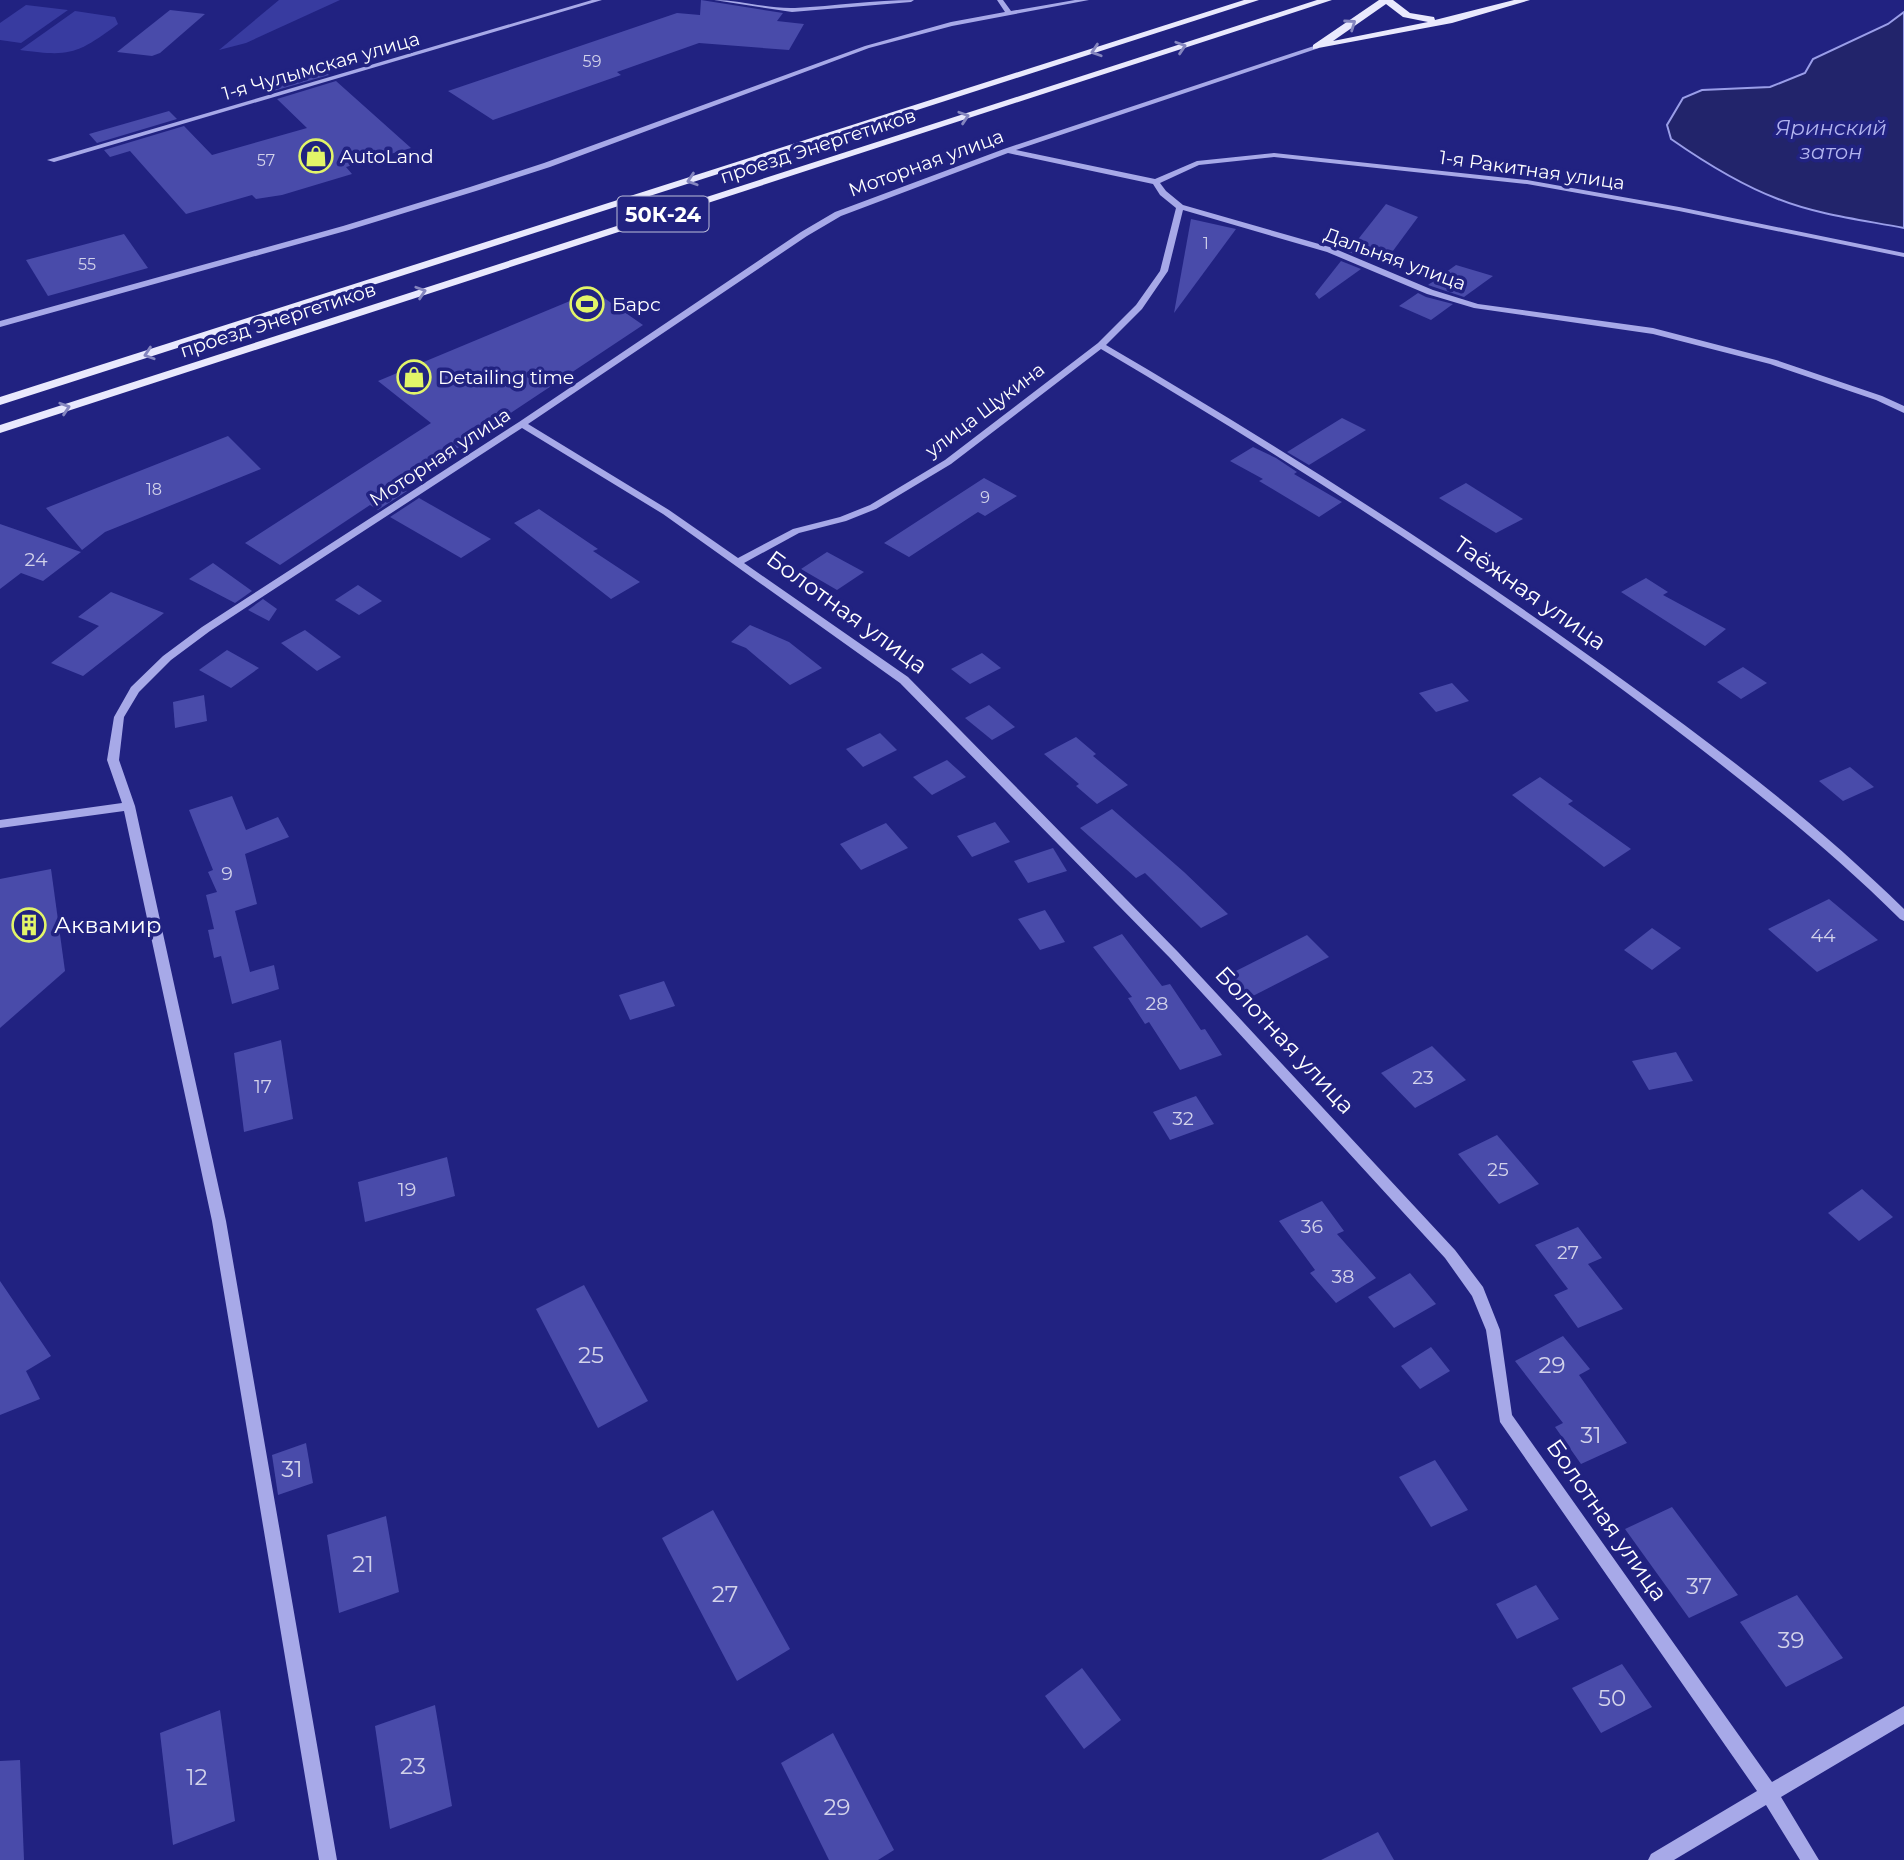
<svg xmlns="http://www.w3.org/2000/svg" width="1904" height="1860" viewBox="0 0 1904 1860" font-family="Montserrat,sans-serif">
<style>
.green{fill:#383ba0}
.water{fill:#22246b;stroke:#9a9ee9;stroke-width:2}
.building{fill:#494baa}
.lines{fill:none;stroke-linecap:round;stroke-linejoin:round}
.minor{fill:#a7a9e8;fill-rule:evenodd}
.major{fill:#e9e9fd;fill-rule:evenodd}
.oneway{stroke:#8586bf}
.labels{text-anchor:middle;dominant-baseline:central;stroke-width:7;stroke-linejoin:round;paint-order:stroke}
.far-number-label{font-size:16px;fill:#d2d2ea}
.far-street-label{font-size:19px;fill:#fff;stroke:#212281}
.far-poi-label{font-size:19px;fill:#fff;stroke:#212281;text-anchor:start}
.number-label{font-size:19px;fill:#d2d2ea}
.far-water-label{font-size:21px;font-style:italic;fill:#b2b4ef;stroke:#212281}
.shield{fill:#212281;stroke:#bcbdd9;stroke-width:2}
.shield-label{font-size:21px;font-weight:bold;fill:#fff}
.street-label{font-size:23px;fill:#fff;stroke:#212281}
.poi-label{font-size:23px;fill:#fff;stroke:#212281;text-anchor:start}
.near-number-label{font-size:23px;fill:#d2d2ea}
</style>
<rect width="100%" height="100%" fill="#212281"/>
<g class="green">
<path d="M 279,0 L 340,0 L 246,43 L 219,50 Z"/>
<path d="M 26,5 L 68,10 L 21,43 L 0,40 L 0,23 Z"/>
<path d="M 75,11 L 115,17 L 118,24 C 77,54 71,57 20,50 Z"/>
</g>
<path class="water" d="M 1904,12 L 1904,228 C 1863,220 1818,215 1778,199 C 1741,185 1704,162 1671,139 L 1667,125 L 1683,98 L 1702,90 L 1770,87 L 1805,73 L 1813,59 L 1888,24 Z"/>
<g class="building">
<path d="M 701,0 L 783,13 L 777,21 L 804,24 L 789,50 L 699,43 L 617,72 L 621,75 L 493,120 L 448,91 L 677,13 L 700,15 Z"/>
<path d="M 170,10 L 205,14 L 160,53 L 152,56 L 117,52 Z"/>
<path d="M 317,64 L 329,75 L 270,92 L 260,82 Z"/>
<path d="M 336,81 L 411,148 L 346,167 L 352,174 L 282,195 L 256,199 L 252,195 L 186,214 L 130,151 L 110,157 L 104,150 L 184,126 L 212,155 L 307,128 L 277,99 Z"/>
<path d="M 169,111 L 177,119 L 97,143 L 89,134 Z"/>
<path d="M 1386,204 L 1418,217 L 1384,263 L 1348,252 Z"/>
<path d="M 1191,219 L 1236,229 L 1174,313 Z"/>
<path d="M 124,234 L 148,268 L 48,296 L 26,260 Z"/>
<path d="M 1341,261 L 1361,269 L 1319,299 L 1315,294 Z"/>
<path d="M 1456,265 L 1493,276 L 1464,297 L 1428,285 Z"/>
<path d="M 594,291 L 643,325 L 399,487 L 407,491 L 378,510 L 370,505 L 280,565 L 245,543 L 431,423 L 378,381 Z"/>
<path d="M 1418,293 L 1426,297 L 1453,304 L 1431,320 L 1399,306 Z"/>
<path d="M 1342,418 L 1366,430 L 1309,465 L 1287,452 Z"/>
<path d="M 228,436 L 261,469 L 105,532 L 82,550 L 46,508 Z"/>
<path d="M 1253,447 L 1276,458 L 1297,472 L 1294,474 L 1342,502 L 1319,517 L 1259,481 L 1263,479 L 1230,461 Z"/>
<path d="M 984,478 L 1017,496 L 985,516 L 978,512 L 909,557 L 884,543 Z"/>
<path d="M 1466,483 L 1523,519 L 1496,533 L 1439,498 Z"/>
<path d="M 419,498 L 491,539 L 461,558 L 390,517 Z"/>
<path d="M 539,509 L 598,549 L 593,551 L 640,582 L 611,599 L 514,523 Z"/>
<path d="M 0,524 L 81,552 L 43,581 L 21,573 L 0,589 Z"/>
<path d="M 827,552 L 864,572 L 837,590 L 801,569 Z"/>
<path d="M 213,563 L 252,591 L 235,603 L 189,579 Z"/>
<path d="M 1646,578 L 1668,592 L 1663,595 L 1726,629 L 1705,646 L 1621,592 Z"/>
<path d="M 358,585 L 382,601 L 359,615 L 335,600 Z"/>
<path d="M 111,592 L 164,613 L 83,676 L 51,663 L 99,626 L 78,617 Z"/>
<path d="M 263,599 L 277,609 L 269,621 L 248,610 Z"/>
<path d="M 750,625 L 789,642 L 822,668 L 790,685 L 746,648 L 731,642 Z"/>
<path d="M 305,630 L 341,657 L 317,671 L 281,643 Z"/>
<path d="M 227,650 L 259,668 L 231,688 L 199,670 Z"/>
<path d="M 982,653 L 1001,668 L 970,684 L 951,669 Z"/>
<path d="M 1743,667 L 1767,683 L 1741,699 L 1717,682 Z"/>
<path d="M 1452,683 L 1469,701 L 1436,712 L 1419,693 Z"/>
<path d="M 204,695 L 207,721 L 175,728 L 173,702 Z"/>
<path d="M 989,705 L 1015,727 L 992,740 L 965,718 Z"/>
<path d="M 880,733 L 897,750 L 863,767 L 846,749 Z"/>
<path d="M 1076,737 L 1096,754 L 1093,756 L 1128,785 L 1097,804 L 1076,786 L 1079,784 L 1044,754 Z"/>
<path d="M 947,760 L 966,777 L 932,795 L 913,777 Z"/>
<path d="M 1850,767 L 1874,787 L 1843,801 L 1819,781 Z"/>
<path d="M 1540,777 L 1573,801 L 1568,804 L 1631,849 L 1604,867 L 1512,795 Z"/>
<path d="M 232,796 L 246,830 L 278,817 L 289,837 L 245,854 L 257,904 L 235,911 L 250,972 L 274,965 L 279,989 L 232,1004 L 221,956 L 214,958 L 208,930 L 214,929 L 206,895 L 217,892 L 208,872 L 213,870 L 189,810 Z"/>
<path d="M 1112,809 L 1184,872 L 1228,914 L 1201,928 L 1145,873 L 1136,878 L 1080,828 Z"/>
<path d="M 995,822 L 1010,842 L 972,857 L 957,836 Z"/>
<path d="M 886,823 L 908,848 L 861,870 L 840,844 Z"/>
<path d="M 1053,848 L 1067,871 L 1028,883 L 1014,861 Z"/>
<path d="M 51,869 L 65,971 L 0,1028 L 0,879 Z"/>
<path d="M 1829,899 L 1878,940 L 1817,972 L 1768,929 Z"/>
<path d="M 1045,910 L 1065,942 L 1040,950 L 1018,919 Z"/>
<path d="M 1652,928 L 1681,948 L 1652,970 L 1624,950 Z"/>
<path d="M 1122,934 L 1162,986 L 1170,984 L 1201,1030 L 1205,1029 L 1222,1055 L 1180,1070 L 1149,1022 L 1145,1024 L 1128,998 L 1132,997 L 1093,947 Z"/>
<path d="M 1307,935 L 1329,957 L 1247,999 L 1226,976 Z"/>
<path d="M 664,981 L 675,1006 L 630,1020 L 619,995 Z"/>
<path d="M 281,1040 L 293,1119 L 244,1132 L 234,1053 Z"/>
<path d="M 1432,1046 L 1466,1080 L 1415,1108 L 1381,1073 Z"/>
<path d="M 1676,1052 L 1693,1081 L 1649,1090 L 1632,1061 Z"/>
<path d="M 1196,1096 L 1214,1124 L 1170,1140 L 1153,1112 Z"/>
<path d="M 1497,1135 L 1539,1184 L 1499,1204 L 1458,1154 Z"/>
<path d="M 447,1157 L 455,1196 L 365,1222 L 358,1182 Z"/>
<path d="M 1862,1189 L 1893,1217 L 1859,1241 L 1828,1213 Z"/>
<path d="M 1322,1201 L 1344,1231 L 1337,1234 L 1376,1278 L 1336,1303 L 1310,1273 L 1315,1270 L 1279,1221 Z"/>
<path d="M 1578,1227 L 1602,1258 L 1588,1264 L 1623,1309 L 1578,1328 L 1554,1295 L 1568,1289 L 1535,1245 Z"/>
<path d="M 1410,1273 L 1436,1304 L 1394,1328 L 1368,1297 Z"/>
<path d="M 0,1281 L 51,1356 L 26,1371 L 40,1399 L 0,1415 Z"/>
<path d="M 584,1285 L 648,1401 L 598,1428 L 536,1309 Z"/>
<path d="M 1563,1336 L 1590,1369 L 1579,1375 L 1627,1443 L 1581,1464 L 1555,1427 L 1563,1423 L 1515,1361 Z"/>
<path d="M 1431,1347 L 1450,1371 L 1420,1389 L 1401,1366 Z"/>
<path d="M 306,1443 L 313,1483 L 278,1495 L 272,1455 Z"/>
<path d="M 1435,1460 L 1468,1510 L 1431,1527 L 1399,1477 Z"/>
<path d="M 1672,1507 L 1738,1595 L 1689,1618 L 1625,1529 Z"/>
<path d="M 713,1510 L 790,1649 L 737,1681 L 662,1538 Z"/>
<path d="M 386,1516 L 399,1592 L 339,1613 L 327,1535 Z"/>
<path d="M 1536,1585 L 1559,1619 L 1517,1639 L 1496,1604 Z"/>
<path d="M 1797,1595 L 1843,1658 L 1786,1687 L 1740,1622 Z"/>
<path d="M 1622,1664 L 1652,1707 L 1601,1733 L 1572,1688 Z"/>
<path d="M 1082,1668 L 1121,1720 L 1084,1749 L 1045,1696 Z"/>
<path d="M 435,1705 L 452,1806 L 390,1829 L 375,1726 Z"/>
<path d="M 220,1710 L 235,1821 L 173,1845 L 160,1733 Z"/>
<path d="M 833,1733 L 894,1850 L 878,1860 L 829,1860 L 781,1763 Z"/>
<path d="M 20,1760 L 24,1860 L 0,1860 L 0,1761 Z"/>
<path d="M 1378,1832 L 1394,1860 L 1321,1860 Z"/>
</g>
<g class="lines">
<g class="minor">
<path d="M 592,0 L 602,0 L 54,162 L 47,160 Z"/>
<path d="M 714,0 C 741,0 768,9 795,8 C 835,6 874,0 914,0 L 911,2 L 792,12 Z"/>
<path d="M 997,0 L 1003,0 L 1011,11 L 1075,0 L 1089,0 L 952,26 L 869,48 L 550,167 L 476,191 L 349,230 L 0,327 L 0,321 L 343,226 L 470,187 L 544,163 L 865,46 L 951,22 L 1005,12 Z"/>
<path d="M 1317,45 L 1319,46 L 1319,48 L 1016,150 L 1155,179 L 1197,161 L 1274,153 L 1527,180 L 1679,207 L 1904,253 L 1904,257 L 1679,211 L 1527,184 L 1274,157 L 1199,165 L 1160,183 L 1166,191 L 1183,205 L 1333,248 L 1433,290 L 1478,304 L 1653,328 L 1776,360 L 1882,396 L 1904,406 L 1904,413 L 1876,400 L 1770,364 L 1653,334 L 1474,308 L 1427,294 L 1327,252 L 1183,210 L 1168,271 L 1142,309 L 1106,345 C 1287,451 1464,564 1634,688 C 1728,756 1821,827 1904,909 L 1904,921 L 1900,919 C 1815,835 1719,762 1623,690 C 1456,567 1280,455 1101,349 L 951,464 L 876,509 L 846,521 L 799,533 L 744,563 L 908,677 L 1178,952 L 1455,1250 L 1483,1287 L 1500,1330 L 1512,1415 L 1772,1782 L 1904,1706 L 1904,1724 L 1781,1797 L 1819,1860 L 1800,1860 L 1766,1805 L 1674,1860 L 1648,1860 L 1651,1854 L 1757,1791 L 1500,1422 L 1486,1330 L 1472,1296 L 1445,1258 L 1170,958 L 900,683 L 663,514 L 522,428 L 210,631 L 171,660 L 139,692 L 124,717 L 119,760 L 135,806 L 226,1221 L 337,1860 L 319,1860 L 212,1221 L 124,811 L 0,828 L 0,820 L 122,803 L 107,760 L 114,717 L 131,687 L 163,656 L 202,627 L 519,422 L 801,232 L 835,212 L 1004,149 ZM 1008,153 L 1153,184 L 1160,195 L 1176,208 L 1160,271 L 1136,305 L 1098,343 L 945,460 L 870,505 L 840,517 L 793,529 L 738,558 L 669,510 L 528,424 L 807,236 L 841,216 Z"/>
</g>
<g class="major">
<path d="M 1244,0 L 1259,0 L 0,405 L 0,397 Z"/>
<path d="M 1317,0 L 1332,0 L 0,433 L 0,425 Z"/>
<path d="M 1379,0 L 1393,0 L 1410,13 L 1434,17 L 1435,20 L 1514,0 L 1530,0 L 1452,23 L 1313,49 L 1313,45 ZM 1386,4 L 1403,17 L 1428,22 L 1333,41 Z"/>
</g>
</g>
<defs><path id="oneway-chevron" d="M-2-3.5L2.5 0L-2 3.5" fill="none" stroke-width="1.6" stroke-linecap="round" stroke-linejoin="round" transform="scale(1.75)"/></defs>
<g class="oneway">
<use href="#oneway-chevron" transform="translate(1351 24) rotate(-35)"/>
<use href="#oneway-chevron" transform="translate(1181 47) rotate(-18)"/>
<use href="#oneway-chevron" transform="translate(1096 51) rotate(162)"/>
<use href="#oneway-chevron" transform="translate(964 117) rotate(-18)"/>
<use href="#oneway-chevron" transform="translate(692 180) rotate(162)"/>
<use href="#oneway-chevron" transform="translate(421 292) rotate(-18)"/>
<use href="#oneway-chevron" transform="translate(149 354) rotate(162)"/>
<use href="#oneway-chevron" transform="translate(65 408) rotate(-18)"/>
</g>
<defs>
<symbol id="shop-ring" viewBox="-11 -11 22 22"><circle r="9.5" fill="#212281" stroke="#e2f568" stroke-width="1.5"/><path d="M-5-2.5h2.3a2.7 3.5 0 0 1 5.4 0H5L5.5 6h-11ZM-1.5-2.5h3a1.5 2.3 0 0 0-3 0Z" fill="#e2f568"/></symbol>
<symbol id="stadium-ring" viewBox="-11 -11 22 22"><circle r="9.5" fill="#212281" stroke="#e2f568" stroke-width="1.5"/><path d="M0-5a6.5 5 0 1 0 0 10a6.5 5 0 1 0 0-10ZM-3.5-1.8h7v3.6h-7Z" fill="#e2f568"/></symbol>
<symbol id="building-ring" viewBox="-11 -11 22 22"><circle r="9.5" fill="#212281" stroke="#e2f568" stroke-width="1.5"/><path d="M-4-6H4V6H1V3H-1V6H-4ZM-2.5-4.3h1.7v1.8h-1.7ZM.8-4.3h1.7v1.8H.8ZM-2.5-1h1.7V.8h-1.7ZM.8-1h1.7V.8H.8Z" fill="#e2f568"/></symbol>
</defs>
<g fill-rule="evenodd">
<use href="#shop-ring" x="297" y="137" width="38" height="38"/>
<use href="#stadium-ring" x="568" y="285" width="38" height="38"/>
<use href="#shop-ring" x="395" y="358" width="38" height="38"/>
<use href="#building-ring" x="10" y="906" width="38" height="38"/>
</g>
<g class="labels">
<g class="far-number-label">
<text x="592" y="61">59</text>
<text x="266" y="160">57</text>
<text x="1206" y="243">1</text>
<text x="87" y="264">55</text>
<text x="154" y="489">18</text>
<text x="985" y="497">9</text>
</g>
<g class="far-street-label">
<text transform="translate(321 66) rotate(-16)">1-я Чулымская улица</text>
<text transform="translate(818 146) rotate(-18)">проезд Энергетиков</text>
<text transform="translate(926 163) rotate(-20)">Моторная улица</text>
<text transform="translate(1532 170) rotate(8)">1-я Ракитная улица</text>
<text transform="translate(1395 259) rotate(20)">Дальняя улица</text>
<text transform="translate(278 320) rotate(-18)">проезд Энергетиков</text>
<text transform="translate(985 410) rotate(-37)">улица Щукина</text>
<text transform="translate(440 457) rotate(-33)">Моторная улица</text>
</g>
<g class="far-poi-label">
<text x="340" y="156">AutoLand</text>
<text x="612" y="304">Барс</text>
<text x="438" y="377">Detailing time</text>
</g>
<g class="number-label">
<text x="36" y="559">24</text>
<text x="227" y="873">9</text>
<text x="1823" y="935">44</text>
<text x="1157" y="1003">28</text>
<text x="1423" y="1077">23</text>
<text x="263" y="1086">17</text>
<text x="1183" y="1118">32</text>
<text x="1498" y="1169">25</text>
<text x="407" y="1189">19</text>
<text x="1312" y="1226">36</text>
<text x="1568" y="1252">27</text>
<text x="1343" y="1276">38</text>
</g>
<g class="far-water-label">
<text x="1831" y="127">Яринский<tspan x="1831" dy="24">затон</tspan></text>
</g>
<rect class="shield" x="617.5" y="196.5" width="91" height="35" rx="5"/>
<g class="shield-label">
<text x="663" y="214">50К-24</text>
</g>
<g class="street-label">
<text transform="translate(1530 593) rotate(35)">Таёжная улица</text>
<text transform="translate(847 612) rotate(36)">Болотная улица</text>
<text transform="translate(1285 1040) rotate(47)">Болотная улица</text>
<text transform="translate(1607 1520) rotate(55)">Болотная улица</text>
</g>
<g class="poi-label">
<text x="54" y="925">Аквамир</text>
</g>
<g class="near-number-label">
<text x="591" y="1355">25</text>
<text x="1552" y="1365">29</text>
<text x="1591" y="1435">31</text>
<text x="292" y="1469">31</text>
<text x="363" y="1564">21</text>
<text x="1699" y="1586">37</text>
<text x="725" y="1594">27</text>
<text x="1791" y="1640">39</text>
<text x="1612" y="1698">50</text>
<text x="413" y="1766">23</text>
<text x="197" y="1777">12</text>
<text x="837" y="1807">29</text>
</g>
</g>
</svg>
